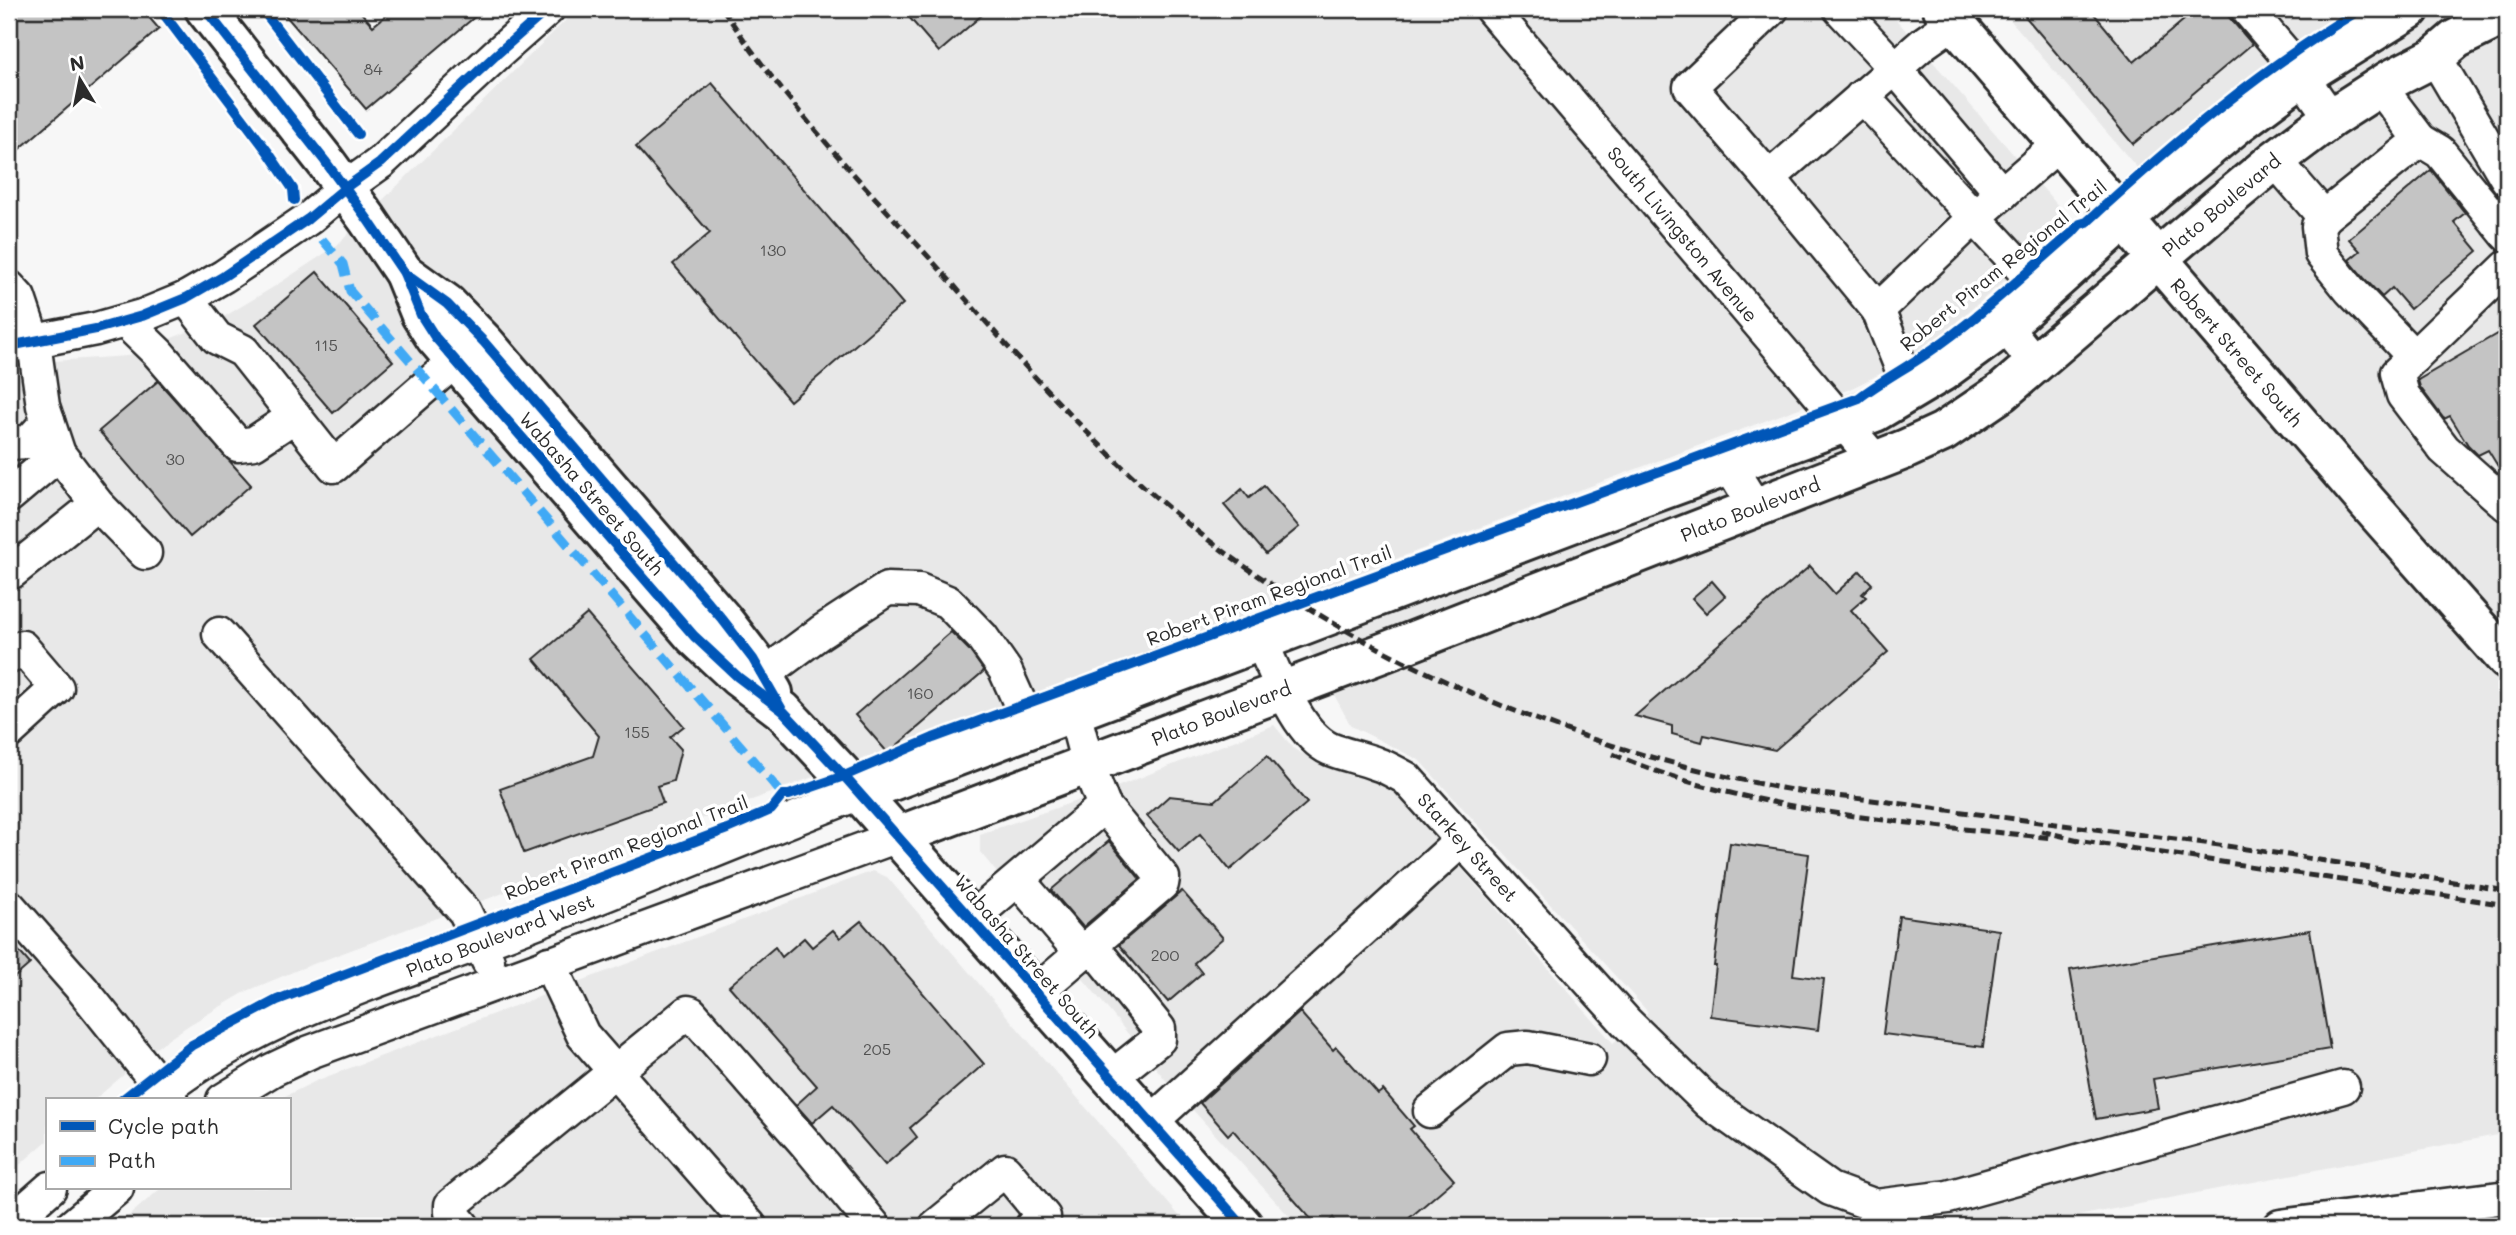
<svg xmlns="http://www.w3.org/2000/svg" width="2516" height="1235" viewBox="0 0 2516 1235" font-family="Mali,sans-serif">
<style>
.built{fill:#e8e8e8}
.building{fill:#c4c4c4;stroke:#2b2b2b;stroke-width:2}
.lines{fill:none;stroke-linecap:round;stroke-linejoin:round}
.minor-casing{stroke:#2b2b2b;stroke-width:37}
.major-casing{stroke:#2b2b2b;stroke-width:44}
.minor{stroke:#fff;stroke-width:32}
.major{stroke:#fff;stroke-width:38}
.rail{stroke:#2b2b2b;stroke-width:5;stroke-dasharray:10 5;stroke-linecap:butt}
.quiet{stroke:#3fa9f5;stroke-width:9;stroke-dasharray:18 9;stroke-linecap:butt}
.cycleway-casing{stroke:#fff;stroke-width:15}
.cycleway{stroke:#0057b8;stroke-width:10}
.labels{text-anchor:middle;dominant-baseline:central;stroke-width:7;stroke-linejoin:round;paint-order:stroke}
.number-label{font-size:16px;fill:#515151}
.street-label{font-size:19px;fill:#2b2b2b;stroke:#fff}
</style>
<rect width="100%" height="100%" fill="#f7f7f7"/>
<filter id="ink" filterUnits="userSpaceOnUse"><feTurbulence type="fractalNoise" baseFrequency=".0143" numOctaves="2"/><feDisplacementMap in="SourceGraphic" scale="14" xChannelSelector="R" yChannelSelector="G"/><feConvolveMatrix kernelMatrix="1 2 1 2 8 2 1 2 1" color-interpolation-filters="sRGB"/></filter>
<g filter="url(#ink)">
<g class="built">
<path d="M 577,9 L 1887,9 L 2073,223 L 1935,340 L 1896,366 L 1850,389 L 300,969 L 247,991 L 189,1025 L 153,1050 L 94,1100 L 47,1100 L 47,1141 L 9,1174 L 9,364 L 127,356 L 222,318 L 272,288 L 336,246 Z"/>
<path d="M 2001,9 L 2507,9 L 2507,1133 L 2026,1226 L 1302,1226 L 1287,1214 L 1164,1078 L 980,852 L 980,834 L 1114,788 L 1274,725 L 1294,749 L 1323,765 L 1390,786 L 1613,1043 L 1648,1012 L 1419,760 L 1351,726 L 1289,612 L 1854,391 L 1934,355 L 1995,308 L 2145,177 Z"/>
<path d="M 873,871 L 887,877 L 1188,1226 L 117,1226 L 161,1188 L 289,1188 L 289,1100 L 277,1100 L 318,1080 Z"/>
</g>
<g class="building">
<path d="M 9,9 L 142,9 L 159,29 L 9,158 Z"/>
<path d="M 280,9 L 358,9 L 373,26 L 394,9 L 484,9 L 366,109 Z"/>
<path d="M 902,9 L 989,9 L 939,52 Z"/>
<path d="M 2019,9 L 2090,9 L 2134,62 L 2197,9 L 2222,9 L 2252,44 L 2133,144 Z"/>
<path d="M 712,83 L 903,304 L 790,401 L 673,264 L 710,233 L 636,147 Z"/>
<path d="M 2431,170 L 2465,213 L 2454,222 L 2478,251 L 2410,309 L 2392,288 L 2382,297 L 2364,278 L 2349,260 L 2360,251 L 2349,239 Z"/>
<path d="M 317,272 L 393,361 L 333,413 L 256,324 Z"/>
<path d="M 2507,328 L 2507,481 L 2488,450 L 2478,455 L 2468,445 L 2450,416 L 2444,419 L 2420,387 L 2418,380 Z"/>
<path d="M 158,381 L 251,485 L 190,537 L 99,431 Z"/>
<path d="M 1264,486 L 1299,527 L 1266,554 L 1224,505 L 1242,489 L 1249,498 Z"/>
<path d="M 1810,566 L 1835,594 L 1860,571 L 1872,584 L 1862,594 L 1866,597 L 1851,610 L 1888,652 L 1775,750 L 1704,735 L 1702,742 L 1672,734 L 1672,726 L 1635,716 Z"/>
<path d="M 1712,581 L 1725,596 L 1706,613 L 1692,598 Z"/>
<path d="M 587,614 L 684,726 L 670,737 L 681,749 L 673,781 L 657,786 L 663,803 L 524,853 L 500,789 L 593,756 L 599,736 L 534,659 Z"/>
<path d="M 951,632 L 969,650 L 984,671 L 888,753 L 855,715 Z"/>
<path d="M 1267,756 L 1307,803 L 1230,870 L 1200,834 L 1179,852 L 1147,816 L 1169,796 L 1215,801 Z"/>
<path d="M 1109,841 L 1140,879 L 1083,927 L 1051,890 Z"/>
<path d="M 1730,843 L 1809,854 L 1793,975 L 1824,979 L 1818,1030 L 1710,1016 L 1716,966 L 1714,966 Z"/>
<path d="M 1182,891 L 1223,938 L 1194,963 L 1202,973 L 1168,1002 L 1119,945 Z"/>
<path d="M 1899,916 L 1999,930 L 1983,1047 L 1883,1034 Z"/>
<path d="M 861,921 L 984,1064 L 910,1128 L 917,1137 L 885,1165 L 833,1105 L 812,1123 L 796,1105 L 817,1086 L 729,986 L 775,947 L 782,957 L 804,938 L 812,947 L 833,930 L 840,938 Z"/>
<path d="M 2310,930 L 2330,1049 L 2153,1079 L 2158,1108 L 2096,1119 L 2070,970 Z"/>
<path d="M 9,940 L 30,964 L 9,982 Z"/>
<path d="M 1300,1012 L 1333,1050 L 1336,1047 L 1378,1094 L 1383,1090 L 1414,1126 L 1410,1129 L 1454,1180 L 1400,1226 L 1340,1226 L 1333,1218 L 1324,1226 L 1317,1226 L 1233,1130 L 1228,1135 L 1200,1103 Z"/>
</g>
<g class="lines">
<defs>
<g id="minor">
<path d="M 1491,9 L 1875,460"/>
<path d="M 1840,9 L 1895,68 L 2002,194"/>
<path d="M 2247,9 L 2288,57 L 2331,118"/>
<path d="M 2435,57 L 2507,179"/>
<path d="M 1862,96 L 2043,291"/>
<path d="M 2420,140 L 2440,152 L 2507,235"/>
<path d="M 2275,160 L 2324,217 L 2420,140 L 2380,87"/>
<path d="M 1769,178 L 1690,87 L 1772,9"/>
<path d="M 2324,217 L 2318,226 L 2321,254 L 2350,290 L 2414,357"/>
<path d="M 2507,267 L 2397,373 L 2403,395 L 2444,449 L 2507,505"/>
<path d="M 9,287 L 19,298 L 34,343 L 43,406 L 59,454 L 97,504 L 145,553"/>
<path d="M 186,298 L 217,338 L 243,351 L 334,466 L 455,361"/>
<path d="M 1878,310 L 1975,217 L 2059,144"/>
<path d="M 125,321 L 158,353 L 238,445 L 254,443 L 295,416"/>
<path d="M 2005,326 L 2036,364"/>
<path d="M 9,346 L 96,329 L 142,316 L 186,298 L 224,276 L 308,219 L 345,188 L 380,163 L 497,54 L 548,9"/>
<path d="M 1911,392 L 1878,310 L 1769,178 L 1924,43 L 1954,22"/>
<path d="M 9,443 L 29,442 L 48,421"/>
<path d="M 1730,467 L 1755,507"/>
<path d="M 9,496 L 59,454"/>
<path d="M 9,569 L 12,572 L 97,504"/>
<path d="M 219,634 L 465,912 L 488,961"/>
<path d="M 1261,641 C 1276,673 1297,734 1330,749 C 1345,755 1362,758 1377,764 C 1387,767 1396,773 1406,778 L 1626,1022 L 1709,1103 L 1830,1189 L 1876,1206 L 1948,1197 L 2343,1087"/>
<path d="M 9,657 L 22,647 L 57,688 L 9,732"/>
<path d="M 763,675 L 821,632 L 887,589 L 919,590 L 948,602 L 982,637 L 1005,670 L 1031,728"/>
<path d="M 1018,880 L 1081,953"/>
<path d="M 9,906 L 83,990 L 171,1100"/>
<path d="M 971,919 L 1104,806"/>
<path d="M 1091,945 L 1159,1029 L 1159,1039 L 1110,1078"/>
<path d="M 549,963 L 583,1035 L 750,1226"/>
<path d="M 1035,993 L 1162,884 L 1163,878 L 1104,806 L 1088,765 L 1074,712"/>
<path d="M 151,1100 C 254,1017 383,980 505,934 C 624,889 741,839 860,793"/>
<path d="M 223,1100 L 272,1070 L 310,1052 L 898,836"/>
<path d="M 1430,1111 L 1508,1049 L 1528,1047 L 1589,1059"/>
<path d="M 1150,1123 L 1462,840"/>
<path d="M 9,1224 L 50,1188"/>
<path d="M 72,1226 L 117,1188"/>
<path d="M 463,1226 L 451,1212 L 451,1205 L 688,1012 L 691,1013 L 806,1144 L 874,1226"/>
<path d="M 936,1226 L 1005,1170 L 1044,1217 L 1032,1226"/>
<path d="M 2280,1226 L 2507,1197"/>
</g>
<g id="major">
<path d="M 205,9 L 325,161 L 368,220 L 404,273 L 421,315 L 435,337 L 694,636 L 738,677 L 783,711 L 844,776 L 1243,1226"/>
<path d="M 1943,9 L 2367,502 L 2507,660"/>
<path d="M 404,273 L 447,304 L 484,342 L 723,620 L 753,659 L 773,693"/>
<path d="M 860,793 L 1572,523 L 1875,412 L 1942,372 L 2005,326 L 2156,191 L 2239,123 L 2302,76 L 2410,9"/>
<path d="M 898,836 L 1385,652 L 1906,449 L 1943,432 L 2002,392 L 2218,207 L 2275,160 L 2331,118 L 2390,80 L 2435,57 L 2456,39 L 2507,14"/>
</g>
</defs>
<use href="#minor" class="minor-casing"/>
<use href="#major" class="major-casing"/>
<use href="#minor" class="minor"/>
<use href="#major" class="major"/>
<g class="rail">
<path d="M 723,9 C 788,108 873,194 951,282 C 1027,369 1102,456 1193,528 C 1364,662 1569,747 1781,788 C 1819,795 1858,798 1896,803 C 1975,814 2055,824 2135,834 C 2259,849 2383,870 2507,891"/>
<path d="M 1613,754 C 1744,812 1910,823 2052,838"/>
<path d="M 2041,831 L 2083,841 L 2507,905"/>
</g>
<path class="quiet" d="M 322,239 L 343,264 L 350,291 L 783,795"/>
<defs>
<g id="cycleway">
<path d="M 160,9 L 268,152 L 293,189 L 294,200"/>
<path d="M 205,9 L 325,161 L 368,220 L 404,273 L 421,315 L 435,337 L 694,636 L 738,677 L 783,711 L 844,776 L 1243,1226"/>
<path d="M 262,9 L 358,134"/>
<path d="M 404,273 L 447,304 L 484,342 L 723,620 L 753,659 L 781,708"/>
<path d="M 9,346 L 96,329 L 142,316 L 186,298 L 224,276 L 308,219 L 345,188 L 380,163 L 497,54 L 548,9"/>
<path d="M 122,1100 L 192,1045 L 277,1000 L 727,829 L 771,810 L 783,795 L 789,795 L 844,776 L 933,738 L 1859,398 C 1880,382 1904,369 1926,354 C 1978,319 2024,274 2072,233 L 2080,224 L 2087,222 C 2172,144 2262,68 2361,9"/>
</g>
</defs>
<use href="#cycleway" class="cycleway-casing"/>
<use href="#cycleway" class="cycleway"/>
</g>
</g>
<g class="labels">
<g class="number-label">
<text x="373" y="68">84</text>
<text x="773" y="249">130</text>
<text x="326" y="344">115</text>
<text x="175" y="458">30</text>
<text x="920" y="692">160</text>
<text x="637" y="731">155</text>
<text x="1165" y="954">200</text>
<text x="877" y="1048">205</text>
</g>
<g class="street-label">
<text transform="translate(2221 205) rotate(-40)">Plato Boulevard</text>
<text transform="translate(1683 234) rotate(50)">South Livingston Avenue</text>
<text transform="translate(2003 265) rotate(-39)">Robert Piram Regional Trail</text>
<text transform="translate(2237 352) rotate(49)">Robert Street South</text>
<text transform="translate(592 493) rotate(49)">Wabasha Street South</text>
<text transform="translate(1750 509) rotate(-21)">Plato Boulevard</text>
<text transform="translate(1269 595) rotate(-20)">Robert Piram Regional Trail</text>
<text transform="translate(1221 713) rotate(-21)">Plato Boulevard</text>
<text transform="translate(626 847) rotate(-21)">Robert Piram Regional Trail</text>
<text transform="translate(1468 847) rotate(48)">Starkey Street</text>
<text transform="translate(500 935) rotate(-21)">Plato Boulevard West</text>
<text transform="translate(1027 956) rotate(49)">Wabasha Street South</text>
</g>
</g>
<rect width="2516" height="1235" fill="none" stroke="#fff" stroke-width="35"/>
<rect x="18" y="18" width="2481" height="1200" fill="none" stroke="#2b2b2b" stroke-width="2.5" filter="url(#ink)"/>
<rect x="46" y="1098" width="245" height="91" fill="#ffffff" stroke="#aaaaaa" stroke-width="2"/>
<rect x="60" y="1121" width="35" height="10" fill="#0057b8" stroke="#aaaaaa" stroke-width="2"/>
<text x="108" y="1134" font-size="21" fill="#2b2b2b">Cycle path</text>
<rect x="60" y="1156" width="35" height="10" fill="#3fa9f5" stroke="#aaaaaa" stroke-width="2"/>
<text x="108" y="1168" font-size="21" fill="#2b2b2b">Path</text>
<g transform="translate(80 80) rotate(350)" stroke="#ffffff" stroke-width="5" paint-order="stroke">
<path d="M0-5L12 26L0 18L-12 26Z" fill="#2b2b2b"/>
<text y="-10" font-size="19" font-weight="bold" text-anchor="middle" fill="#2b2b2b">N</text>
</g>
</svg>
